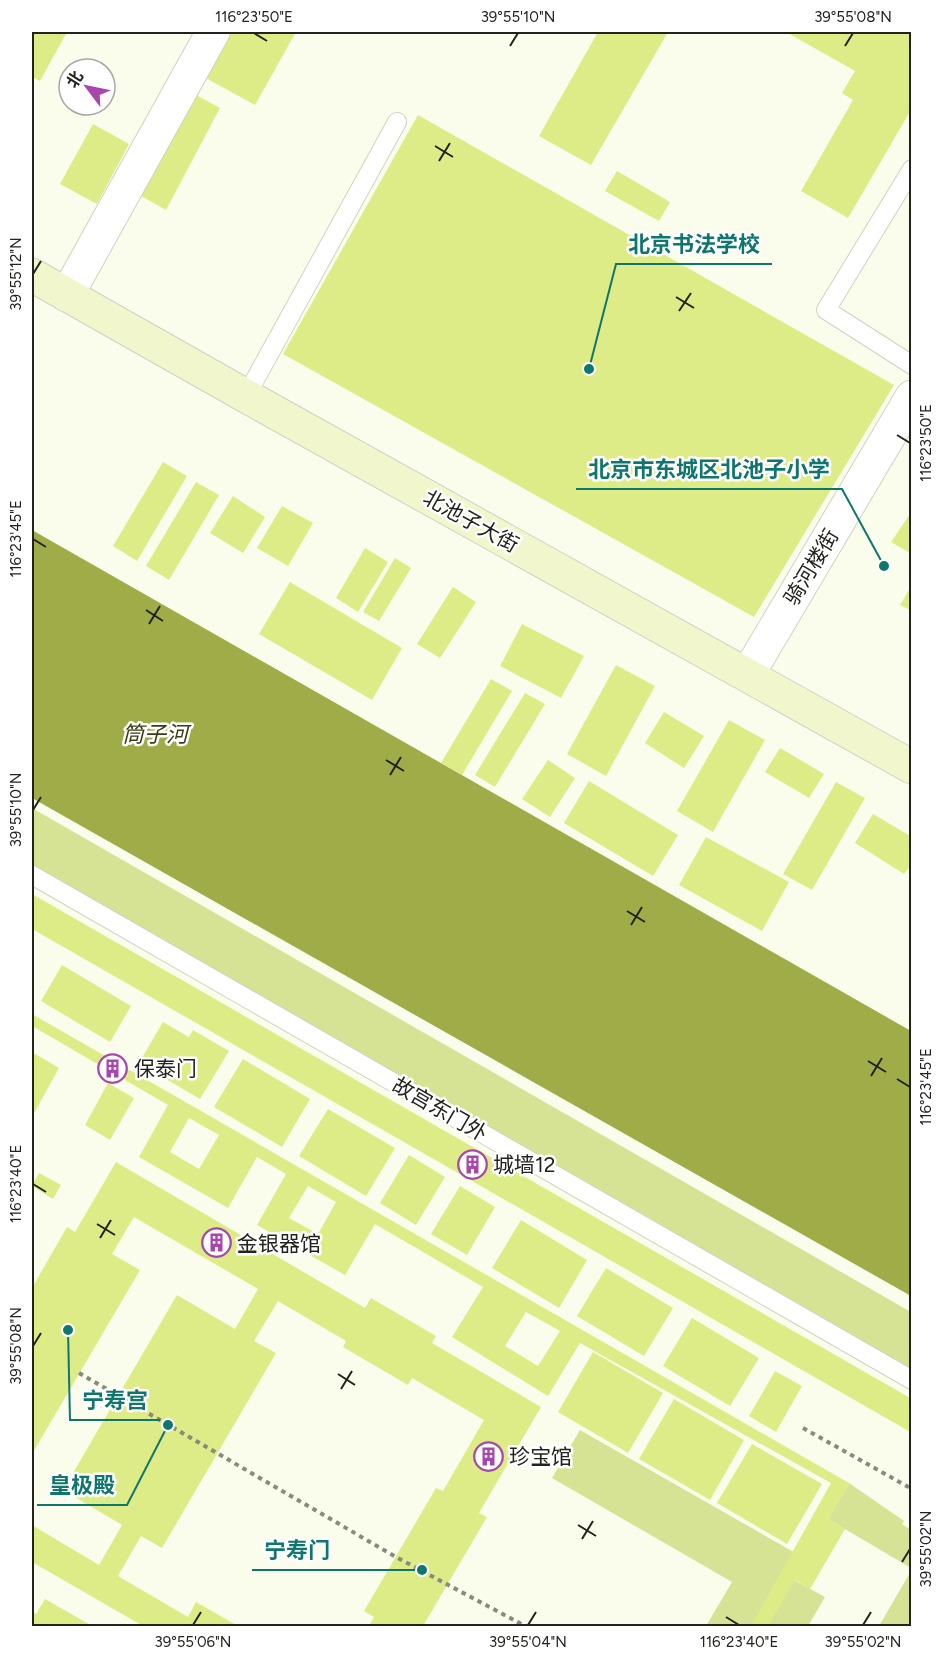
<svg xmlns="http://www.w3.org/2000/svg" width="943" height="1658" viewBox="0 0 943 1658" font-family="Figtree,'Noto Sans SC',sans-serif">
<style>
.green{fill:#d7e394}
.water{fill:#a0ac47}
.building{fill:#deec87;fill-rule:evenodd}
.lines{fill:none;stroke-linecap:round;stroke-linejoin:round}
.lane-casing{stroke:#cfd3c2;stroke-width:20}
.street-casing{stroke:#cfd3c2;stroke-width:35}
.secondary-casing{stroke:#cfd3c2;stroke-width:35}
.path{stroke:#888a7f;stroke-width:4;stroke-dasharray:4.5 4.5;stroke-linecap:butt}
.lane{stroke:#fff;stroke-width:18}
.street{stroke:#fff;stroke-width:33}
.secondary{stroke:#f2f6cd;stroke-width:33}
.ticks{fill:none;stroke:#22231d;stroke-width:2}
.labels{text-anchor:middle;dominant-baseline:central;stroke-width:5;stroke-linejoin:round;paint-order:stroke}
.street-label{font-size:21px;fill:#22231d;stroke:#fff}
.poi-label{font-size:21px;fill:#22231d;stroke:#fff;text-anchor:start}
.water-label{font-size:22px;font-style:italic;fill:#393e14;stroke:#fff}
.leader{fill:none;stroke:#0f766e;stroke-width:2}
.callout-dot{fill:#0f766e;stroke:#fff;stroke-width:2}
.callout-label{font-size:22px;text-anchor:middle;font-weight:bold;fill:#0f766e;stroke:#fff;stroke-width:5;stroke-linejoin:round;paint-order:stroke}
.neatline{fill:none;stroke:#22231d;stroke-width:2}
.ticks-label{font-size:15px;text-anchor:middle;fill:#22231d}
</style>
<rect width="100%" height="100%" fill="#fafdec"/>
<g class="green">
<path d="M 32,808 L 911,1312 L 911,1373 L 32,869 Z"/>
<path d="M 580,1430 L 806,1559 L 794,1580 L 825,1597 L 808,1626 L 706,1626 L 732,1582 L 552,1478 Z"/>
<path d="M 849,1483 L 904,1521 L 902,1524 L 911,1530 L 911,1568 L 828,1519 Z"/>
<path d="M 911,1571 L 911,1626 L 879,1626 Z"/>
</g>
<path class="water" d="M 32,530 L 911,1031 L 911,1296 L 32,798 Z"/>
<g class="building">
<path d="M 32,32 L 67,32 L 40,81 L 32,77 Z"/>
<path d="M 230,32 L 296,32 L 255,105 L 204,77 Z"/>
<path d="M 598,32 L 668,32 L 591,165 L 539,136 Z"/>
<path d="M 786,32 L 912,32 L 912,108 L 848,218 L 801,191 L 853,100 L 842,93 L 855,71 Z"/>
<path d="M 189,91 L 220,108 L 166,210 L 134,192 Z"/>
<path d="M 418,115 L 894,385 L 754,617 L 283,354 Z"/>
<path d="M 93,124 L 129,144 L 97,204 L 60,184 Z"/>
<path d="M 617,171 L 670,202 L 659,221 L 605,191 Z"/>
<path d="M 163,462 L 187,476 L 137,561 L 113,546 Z"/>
<path d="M 196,482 L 219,495 L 169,580 L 146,566 Z"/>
<path d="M 233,496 L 265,517 L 243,553 L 210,533 Z"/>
<path d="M 282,506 L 313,523 L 288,566 L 257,548 Z"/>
<path d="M 912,511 L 912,554 L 891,542 Z"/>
<path d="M 365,548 L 388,562 L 358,612 L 336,598 Z"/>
<path d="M 395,558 L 411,568 L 379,621 L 363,612 Z"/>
<path d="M 290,582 L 402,648 L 372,700 L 259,634 Z"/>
<path d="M 912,585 L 912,611 L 900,605 Z"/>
<path d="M 453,587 L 476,602 L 440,658 L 417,644 Z"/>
<path d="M 522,624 L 584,656 L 561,698 L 500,666 Z"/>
<path d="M 616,665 L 655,686 L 606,776 L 567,754 Z"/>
<path d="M 491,679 L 512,691 L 462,775 L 441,763 Z"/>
<path d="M 525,693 L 545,704 L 495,787 L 475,775 Z"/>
<path d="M 664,712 L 704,736 L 684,768 L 645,743 Z"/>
<path d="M 729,720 L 765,740 L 713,832 L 677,811 Z"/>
<path d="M 780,748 L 824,774 L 809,798 L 765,772 Z"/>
<path d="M 548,760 L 575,778 L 550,817 L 522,799 Z"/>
<path d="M 589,781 L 678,835 L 653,876 L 564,823 Z"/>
<path d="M 836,782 L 865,798 L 812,890 L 783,874 Z"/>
<path d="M 873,814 L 912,837 L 912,863 L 904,874 L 855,843 Z"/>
<path d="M 706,837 L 789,882 L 762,931 L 679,885 Z"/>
<path d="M 32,894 L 912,1399 L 912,1433 L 32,929 Z"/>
<path d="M 62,965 L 131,1006 L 110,1042 L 41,1001 Z"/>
<path d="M 32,1014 L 849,1483 L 828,1519 L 845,1529 L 810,1589 L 795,1580 L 768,1626 L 751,1626 L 831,1483 L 580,1343 L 548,1396 L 452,1337 L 483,1287 L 375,1224 L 345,1275 L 257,1225 L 286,1174 L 257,1157 L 228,1208 L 139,1157 L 168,1105 L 32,1026 ZM 189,1118 L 219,1135 L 199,1169 L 170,1152 ZM 308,1186 L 336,1202 L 318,1234 L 289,1218 ZM 526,1312 L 560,1331 L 538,1366 L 505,1346 Z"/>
<path d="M 163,1022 L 189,1037 L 193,1030 L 229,1051 L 200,1099 L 139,1063 Z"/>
<path d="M 32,1052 L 59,1068 L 32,1117 Z"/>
<path d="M 243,1059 L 310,1099 L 282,1147 L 214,1107 Z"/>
<path d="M 108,1083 L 134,1098 L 110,1140 L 85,1125 Z"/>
<path d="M 328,1109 L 395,1148 L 366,1196 L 299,1156 Z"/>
<path d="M 409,1155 L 445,1177 L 416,1225 L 380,1203 Z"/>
<path d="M 116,1162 L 365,1308 L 371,1298 L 436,1336 L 432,1343 L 541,1407 L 479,1513 L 487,1517 L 423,1626 L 369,1626 L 374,1617 L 364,1611 L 436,1488 L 443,1491 L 484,1420 L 412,1378 L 408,1385 L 343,1347 L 346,1341 L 278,1301 L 254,1341 L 276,1353 L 162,1548 L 141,1536 L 118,1576 L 188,1617 L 196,1602 L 238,1626 L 143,1626 L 32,1562 L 32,1525 L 99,1565 L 122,1525 L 63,1490 L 177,1295 L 235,1329 L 258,1289 L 134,1217 L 112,1254 L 140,1270 L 32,1454 L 32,1288 L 67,1227 L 75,1232 Z"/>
<path d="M 39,1173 L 61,1185 L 53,1199 L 32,1186 Z"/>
<path d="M 460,1186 L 495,1207 L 467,1255 L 431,1234 Z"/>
<path d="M 521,1220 L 587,1260 L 559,1308 L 492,1268 Z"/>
<path d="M 606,1268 L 673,1308 L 644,1356 L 577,1316 Z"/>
<path d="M 692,1318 L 759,1358 L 730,1406 L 663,1366 Z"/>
<path d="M 593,1352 L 663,1393 L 628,1453 L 558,1412 Z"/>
<path d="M 775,1371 L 802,1386 L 776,1432 L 749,1416 Z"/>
<path d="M 674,1399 L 744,1440 L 710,1500 L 639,1459 Z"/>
<path d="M 752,1444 L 822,1484 L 787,1544 L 717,1503 Z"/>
<path d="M 45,1599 L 66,1611 L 92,1626 L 32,1626 L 32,1612 L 36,1614 Z"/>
</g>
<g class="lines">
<defs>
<g id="lane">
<path d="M 912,169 L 826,310 L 912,365"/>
<path d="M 246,396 L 397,122"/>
<path d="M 32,875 L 912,1380"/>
</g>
<g id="street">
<path d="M 67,295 L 213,32"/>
<path d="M 748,674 L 912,397"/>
</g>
<path id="secondary" d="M 32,275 L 246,396 L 912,767"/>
</defs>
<use href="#lane" class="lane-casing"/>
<use href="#street" class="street-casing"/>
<use href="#secondary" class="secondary-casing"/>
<g class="path">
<path d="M 79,1373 L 396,1557 L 525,1626"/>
<path d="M 803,1428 L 912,1489"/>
</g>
<use href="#lane" class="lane"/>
<use href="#street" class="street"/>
<use href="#secondary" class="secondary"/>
</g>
<path class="ticks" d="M 254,33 L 267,41M 510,46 L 518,33M 845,46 L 853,33M 435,146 L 453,157M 439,161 L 450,143M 33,274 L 41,261M 676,297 L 694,308M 679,311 L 691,293M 897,435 L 910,443M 33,539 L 46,547M 146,610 L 163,621M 149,624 L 160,606M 386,760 L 404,771M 390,775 L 401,757M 33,810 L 41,797M 627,911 L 645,922M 631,925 L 642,907M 868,1061 L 886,1072M 871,1076 L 882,1058M 897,1079 L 910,1087M 33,1184 L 46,1192M 97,1224 L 115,1235M 100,1238 L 111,1220M 33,1346 L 41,1333M 338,1374 L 355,1385M 341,1389 L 352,1371M 578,1525 L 596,1536M 582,1539 L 593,1521M 902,1562 L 910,1549M 726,1617 L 739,1625M 193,1625 L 201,1612M 528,1625 L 536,1612M 863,1625 L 871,1612"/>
<defs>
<symbol id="building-ring" viewBox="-11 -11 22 22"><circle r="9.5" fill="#fff" stroke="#a846ad" stroke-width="1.5"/><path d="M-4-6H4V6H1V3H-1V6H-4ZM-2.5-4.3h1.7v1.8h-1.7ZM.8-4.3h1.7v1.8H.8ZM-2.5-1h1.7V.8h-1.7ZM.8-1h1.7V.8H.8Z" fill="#a846ad"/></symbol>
</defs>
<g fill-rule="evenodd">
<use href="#building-ring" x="96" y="1052" width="33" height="33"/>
<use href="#building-ring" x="456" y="1148" width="33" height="33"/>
<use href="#building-ring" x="200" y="1226" width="33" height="33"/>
<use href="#building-ring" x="472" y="1440" width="33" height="33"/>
</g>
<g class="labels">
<g class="street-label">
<text transform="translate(471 521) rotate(29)">北池子大街</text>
<text transform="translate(811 567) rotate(-59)">骑河楼街</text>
<text transform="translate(440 1109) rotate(30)">故宫东门外</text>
</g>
<g class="poi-label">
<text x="134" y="1068">保泰门</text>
<text x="493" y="1164">城墙12</text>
<text x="237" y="1243">金银器馆</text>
<text x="509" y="1456">珍宝馆</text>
</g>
<g class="water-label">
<text x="155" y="734">筒子河</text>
</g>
</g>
<path class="leader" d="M589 369L616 264H772M884 566L842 489H576M68 1330L70 1420H160M168 1425L127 1505H37M422 1570L342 1570H252"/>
<g class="callout-dot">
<circle cx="589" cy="369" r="6"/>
<circle cx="884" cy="566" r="6"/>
<circle cx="68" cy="1330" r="6"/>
<circle cx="168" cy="1425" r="6"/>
<circle cx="422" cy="1570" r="6"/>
</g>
<g class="callout-label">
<text x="694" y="252">北京书法学校</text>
<text x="709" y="477">北京市东城区北池子小学</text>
<text x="115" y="1408">宁寿宫</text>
<text x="82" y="1493">皇极殿</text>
<text x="297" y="1558">宁寿门</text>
</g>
<rect width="943" height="1658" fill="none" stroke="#ffffff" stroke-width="66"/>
<g transform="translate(87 87) rotate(302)"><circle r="28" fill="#ffffff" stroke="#a7a7a5" stroke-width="1.5"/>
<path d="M0-4.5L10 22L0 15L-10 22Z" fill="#a846ad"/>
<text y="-9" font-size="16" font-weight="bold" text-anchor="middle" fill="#22231d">北</text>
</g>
<rect x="33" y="33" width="877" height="1592" class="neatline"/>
<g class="ticks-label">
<text x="254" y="22">116°23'50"E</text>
<text x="518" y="22">39°55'10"N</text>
<text x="853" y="22">39°55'08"N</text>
<text transform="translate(16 274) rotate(-90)" y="5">39°55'12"N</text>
<text transform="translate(926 443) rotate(-90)" y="5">116°23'50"E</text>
<text transform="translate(16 539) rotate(-90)" y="5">116°23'45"E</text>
<text transform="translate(16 810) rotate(-90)" y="5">39°55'10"N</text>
<text transform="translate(926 1087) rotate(-90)" y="5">116°23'45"E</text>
<text transform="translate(16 1184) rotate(-90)" y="5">116°23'40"E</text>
<text transform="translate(16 1346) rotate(-90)" y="5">39°55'08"N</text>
<text transform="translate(926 1549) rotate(-90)" y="5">39°55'02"N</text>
<text x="193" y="1647">39°55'06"N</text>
<text x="528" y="1647">39°55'04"N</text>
<text x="739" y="1647">116°23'40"E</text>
<text x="863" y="1647">39°55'02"N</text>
</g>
</svg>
